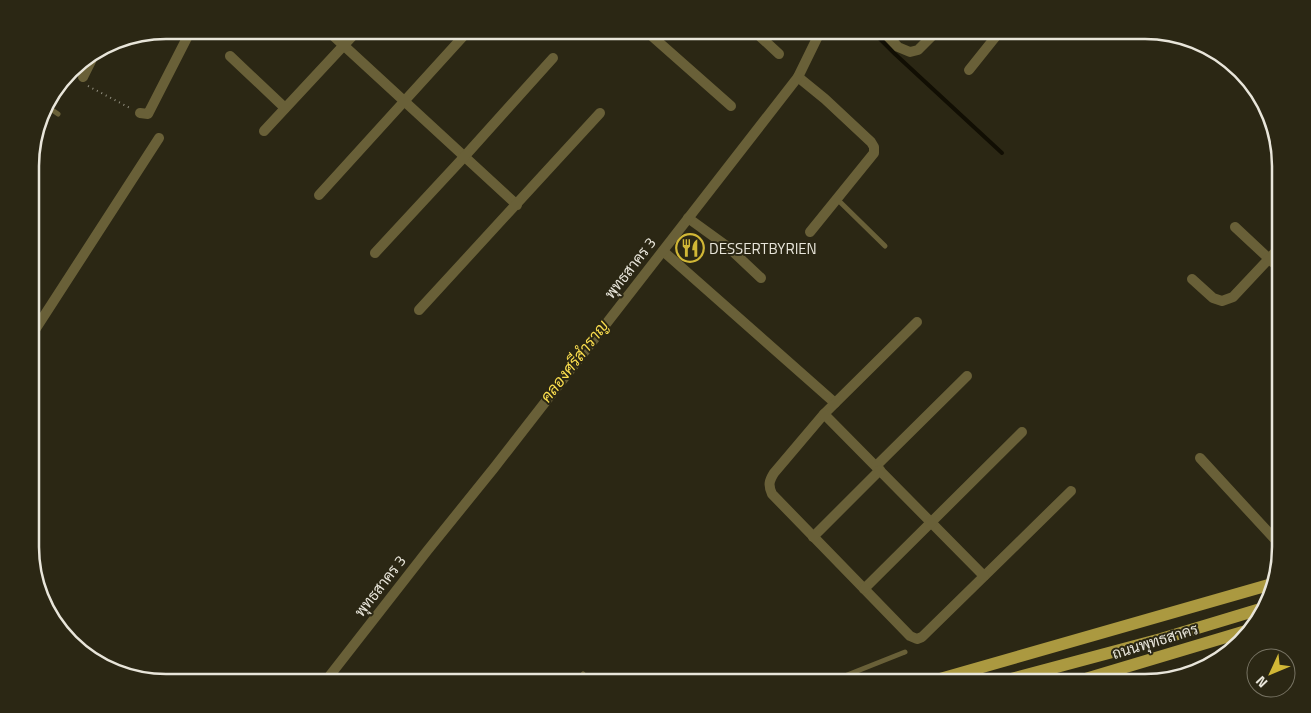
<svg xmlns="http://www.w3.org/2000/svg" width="1311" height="713" viewBox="0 0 1311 713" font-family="'Titillium Web',Sarabun,sans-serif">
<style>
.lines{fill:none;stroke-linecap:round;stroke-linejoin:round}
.stream{stroke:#110e03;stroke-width:4}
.path{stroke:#918e7f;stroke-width:2;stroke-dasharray:1 4;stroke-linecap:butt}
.lane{stroke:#696038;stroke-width:5}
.street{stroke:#696038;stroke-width:10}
.primary{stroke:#ab9940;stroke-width:12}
.labels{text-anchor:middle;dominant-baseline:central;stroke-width:4;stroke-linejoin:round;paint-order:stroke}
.poi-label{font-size:15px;fill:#e8e5da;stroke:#2b2714;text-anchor:start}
.street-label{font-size:15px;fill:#e8e5da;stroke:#2b2714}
.water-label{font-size:16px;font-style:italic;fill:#fbde4e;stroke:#2b2714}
.rim{fill:none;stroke:#e8e5da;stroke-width:2.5}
</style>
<rect width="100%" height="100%" fill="#2b2714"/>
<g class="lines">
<path class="stream" d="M 871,30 L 895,54 L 1002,153"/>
<path class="path" d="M 88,86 L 130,108"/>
<g class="lane">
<path d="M 45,105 L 58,114"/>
<path d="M 837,199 L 885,246"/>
<path d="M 583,674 L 591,683"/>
<path d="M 827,683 L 905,652"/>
</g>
<g class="street">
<path d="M 327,30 L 517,205"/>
<path d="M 645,30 L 731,106"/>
<path d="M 753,30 L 779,54"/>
<path d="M 882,30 L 898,47 L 910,52 L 918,50 L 938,30"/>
<path d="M 230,56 L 285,108"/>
<path d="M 969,70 L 1001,30"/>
<path d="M 83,77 L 96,51"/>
<path d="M 798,77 L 825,99 L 871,142 L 874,147 L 874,153 L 810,232"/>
<path d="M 140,113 L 148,114 L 191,30"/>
<path d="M 264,131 L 358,30"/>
<path d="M 319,195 L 469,30"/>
<path d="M 688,218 L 728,247 L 761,278"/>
<path d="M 1235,227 L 1280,269"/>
<path d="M 663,251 L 835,403"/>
<path d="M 375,253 L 464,157 L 553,58"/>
<path d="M 1192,279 L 1213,298 L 1222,301 L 1233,297 L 1280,247"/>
<path d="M 419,310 L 600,113"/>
<path d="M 917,322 L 824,414 L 774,473 C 769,481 768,485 772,494 L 910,636 L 917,639 L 922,637 L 1071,491"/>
<path d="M 31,336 L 159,138"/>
<path d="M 824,414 L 984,576"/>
<path d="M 1200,458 L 1281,546"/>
<path d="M 876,466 L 967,376"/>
<path d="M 813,537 L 880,470"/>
<path d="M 864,589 L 1022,432"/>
<path d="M 324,683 L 427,551 L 494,468 L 798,77 L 821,30"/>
</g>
<g class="primary">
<path d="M 926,683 L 1272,584"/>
<path d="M 996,683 L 1161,639 L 1267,607"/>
<path d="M 1072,683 L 1246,631"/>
</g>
</g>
<defs>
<symbol id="restaurant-ring" viewBox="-11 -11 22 22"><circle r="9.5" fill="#2b2714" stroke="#d1b736" stroke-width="1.5"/><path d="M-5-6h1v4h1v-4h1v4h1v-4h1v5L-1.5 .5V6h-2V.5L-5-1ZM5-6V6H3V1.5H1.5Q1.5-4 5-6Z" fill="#d1b736"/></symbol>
</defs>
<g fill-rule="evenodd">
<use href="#restaurant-ring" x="674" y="232" width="32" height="32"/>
</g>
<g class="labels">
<g class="poi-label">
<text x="709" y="248">DESSERTBYRIEN</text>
</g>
<g class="street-label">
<text transform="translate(630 268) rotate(-52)">พุทธสาคร 3</text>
<text transform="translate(380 586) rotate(-52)">พุทธสาคร 3</text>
<text transform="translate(1155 641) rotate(-17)">ถนนพุทธสาคร</text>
</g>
<g class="water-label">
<text transform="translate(574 361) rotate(-52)">คลองศรีสำราญ</text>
</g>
</g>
<path d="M0 0H1311V713H0ZM166 39H1145A127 127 0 0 1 1272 166V547A127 127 0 0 1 1145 674H166A127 127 0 0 1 39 547V166A127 127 0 0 1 166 39Z" fill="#2b2714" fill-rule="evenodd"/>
<path class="rim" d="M166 39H1145A127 127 0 0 1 1272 166V547A127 127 0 0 1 1145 674H166A127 127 0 0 1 39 547V166A127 127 0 0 1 166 39Z"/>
<g transform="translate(1271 673) rotate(226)"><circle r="24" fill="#2b2714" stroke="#777363"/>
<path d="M0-4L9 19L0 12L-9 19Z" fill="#d1b736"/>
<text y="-8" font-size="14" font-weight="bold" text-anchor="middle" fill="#e8e5da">N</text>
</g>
</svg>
